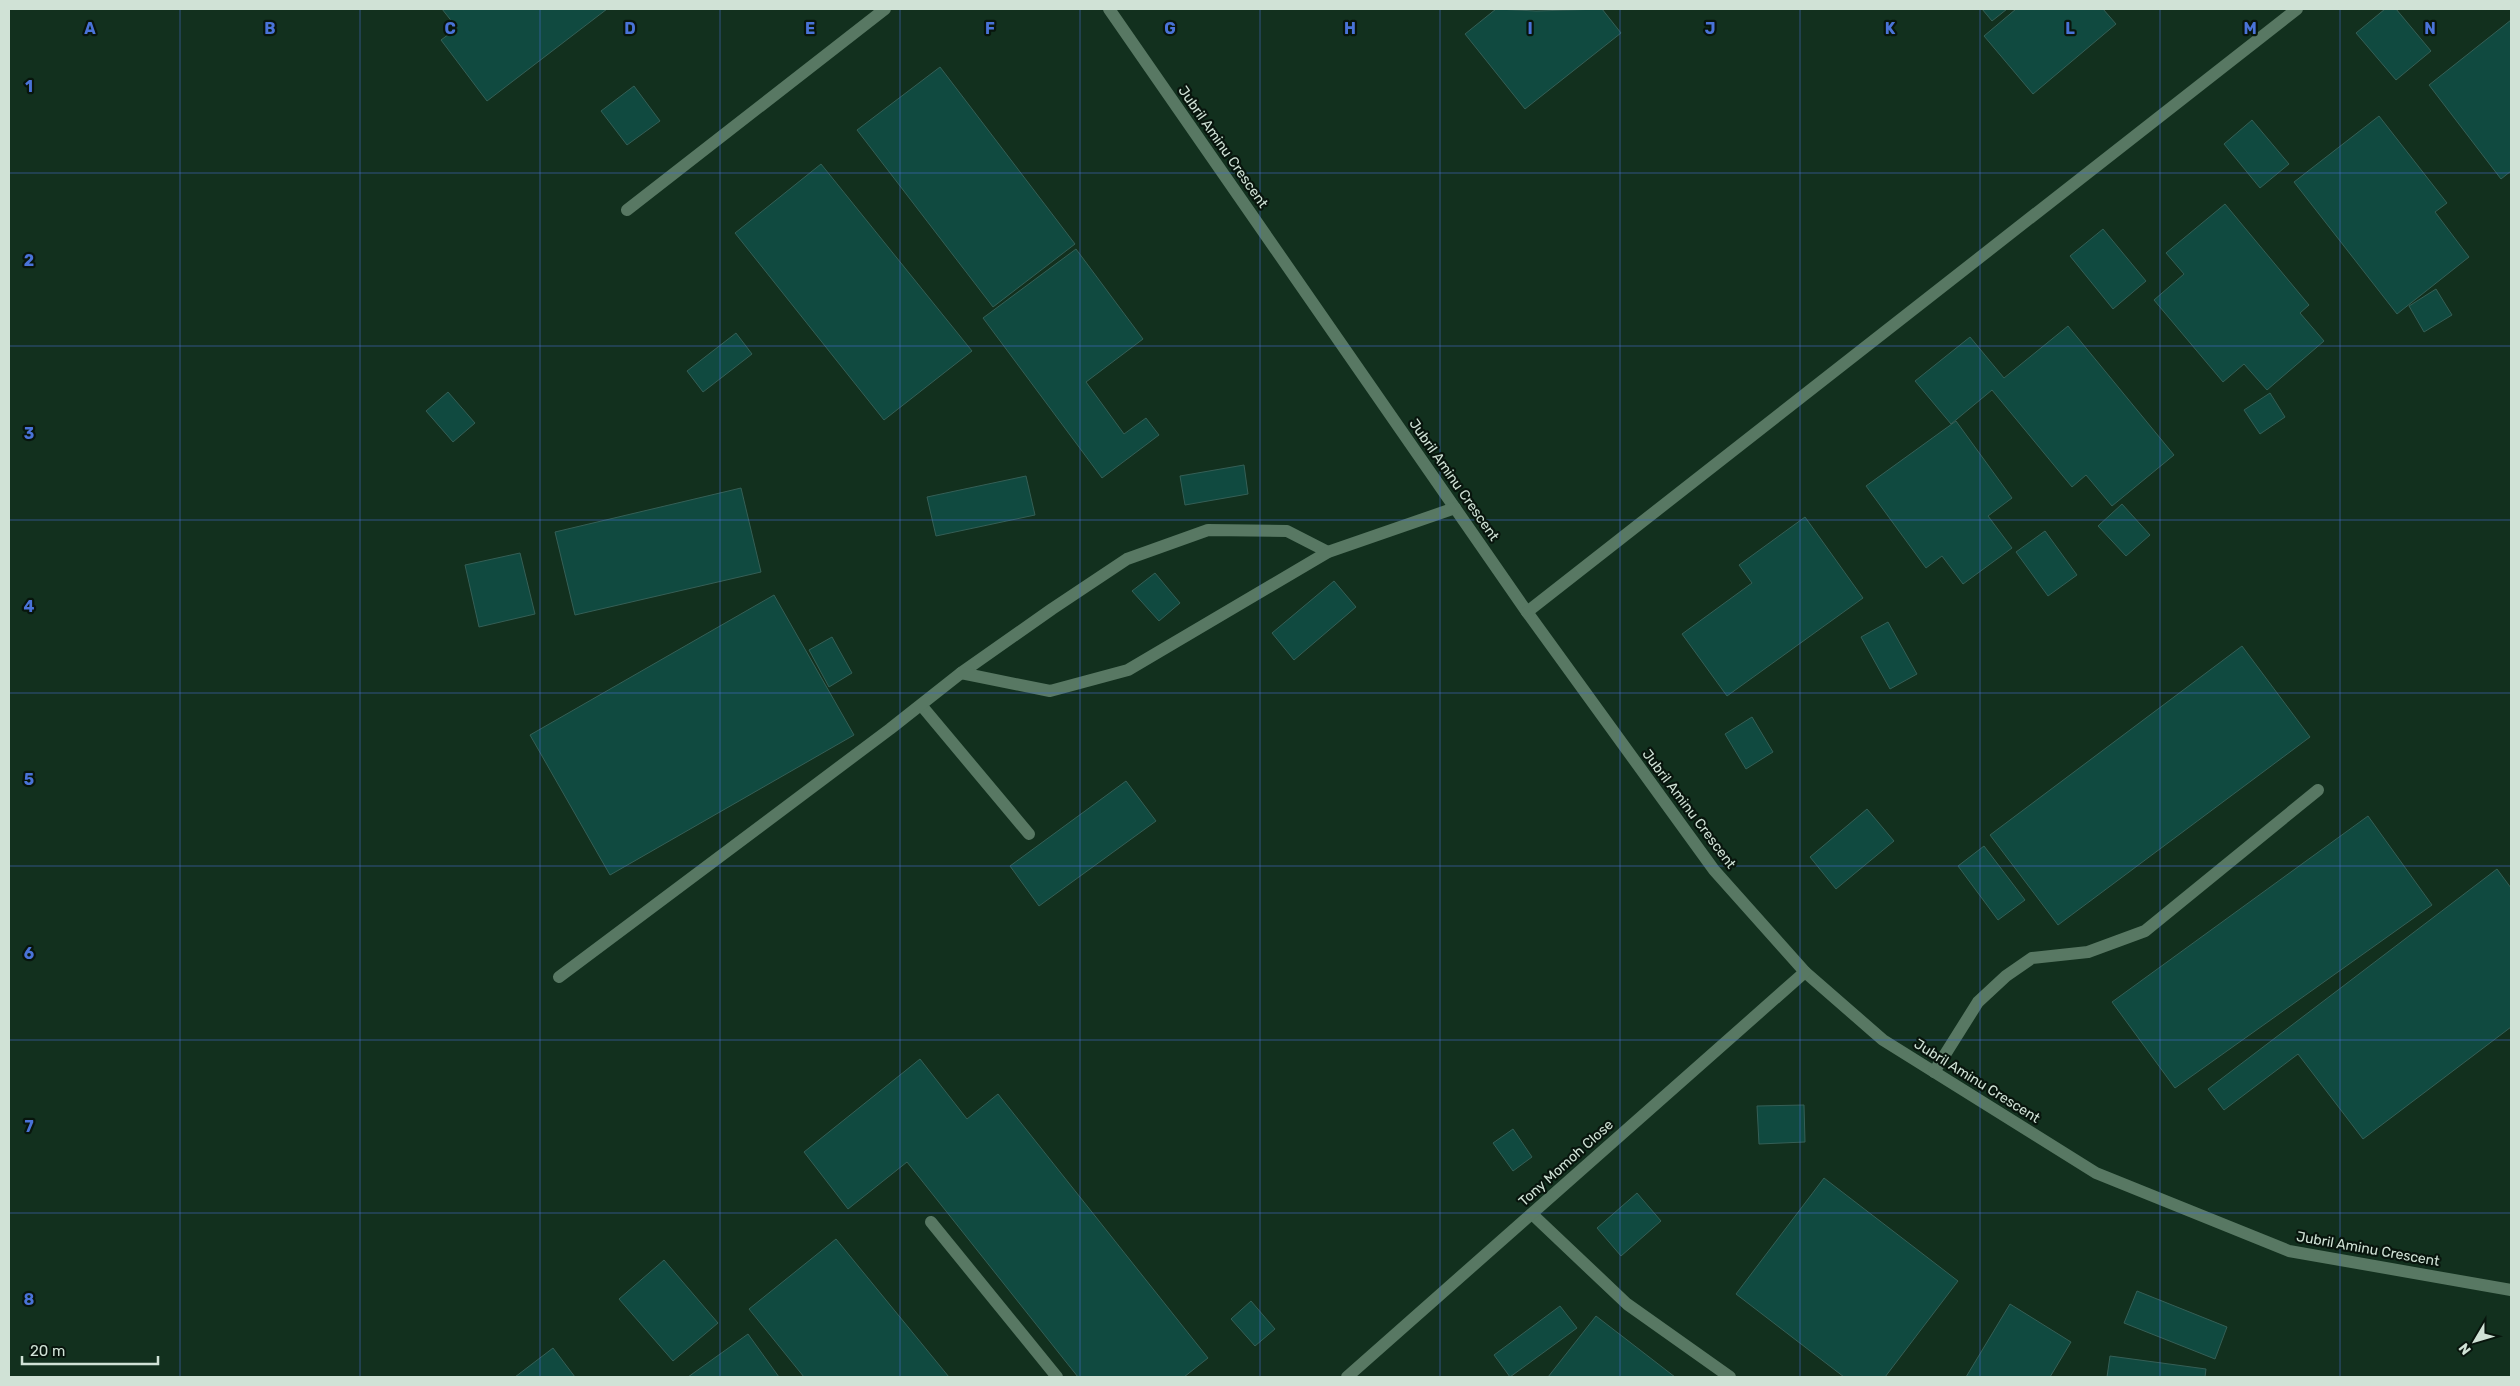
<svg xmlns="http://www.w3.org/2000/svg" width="2520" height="1386" viewBox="0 0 2520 1386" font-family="Rubik,sans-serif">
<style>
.building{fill:#104a40;stroke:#355f56}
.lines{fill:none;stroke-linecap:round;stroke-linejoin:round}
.minor{stroke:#587863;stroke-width:12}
.grid{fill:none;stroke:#4a73d8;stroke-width:1;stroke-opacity:0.55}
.labels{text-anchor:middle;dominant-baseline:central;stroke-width:4.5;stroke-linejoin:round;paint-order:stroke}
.street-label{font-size:14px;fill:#d0e2d6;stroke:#08150d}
.grid-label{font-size:16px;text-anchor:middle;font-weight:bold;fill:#4a73d8;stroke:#08150d;stroke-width:4.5;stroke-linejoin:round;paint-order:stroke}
</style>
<rect width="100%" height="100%" fill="#12301e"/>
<g class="building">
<path d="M 442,9 L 607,9 L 487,101 L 441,40 L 457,28 Z"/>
<path d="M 1496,9 L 1536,11 L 1602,9 L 1621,33 L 1525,109 L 1465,34 Z"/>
<path d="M 1982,9 L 2007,9 L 1992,21 Z"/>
<path d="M 2016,9 L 2103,9 L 2116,24 L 2033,94 L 1984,36 Z"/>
<path d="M 2385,9 L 2396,9 L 2431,51 L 2396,80 L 2356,33 Z"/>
<path d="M 2511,20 L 2511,171 L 2501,179 L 2429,85 Z"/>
<path d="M 940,67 L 1075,244 L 993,307 L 857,130 Z"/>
<path d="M 634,86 L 660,121 L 627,145 L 601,111 Z"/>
<path d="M 2379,116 L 2447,203 L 2435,212 L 2469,257 L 2397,314 L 2294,182 Z"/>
<path d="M 2252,120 L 2289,164 L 2260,188 L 2224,144 Z"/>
<path d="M 821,164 L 972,351 L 884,420 L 735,233 Z"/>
<path d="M 2225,204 L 2309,305 L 2300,313 L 2324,341 L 2267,390 L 2244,364 L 2223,382 L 2154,300 L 2184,274 L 2166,253 Z"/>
<path d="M 2103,229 L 2146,281 L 2113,309 L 2070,256 Z"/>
<path d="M 1076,249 L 1143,339 L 1086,382 L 1124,434 L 1146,418 L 1159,435 L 1102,478 L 983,318 Z"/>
<path d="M 2436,289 L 2452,315 L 2424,332 L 2409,306 Z"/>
<path d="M 2068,326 L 2174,455 L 2112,506 L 2086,475 L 2072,487 L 1992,390 L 1951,424 L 1915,381 L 1970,337 L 2004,378 Z"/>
<path d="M 736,333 L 752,354 L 703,392 L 687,371 Z"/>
<path d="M 448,392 L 475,423 L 453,442 L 426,411 Z"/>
<path d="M 2270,393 L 2285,417 L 2260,434 L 2244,410 Z"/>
<path d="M 1956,421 L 2012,498 L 1988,516 L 2012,548 L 1963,584 L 1942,556 L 1926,568 L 1866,486 Z"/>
<path d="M 1244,465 L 1248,494 L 1185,505 L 1180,476 Z"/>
<path d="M 1026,476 L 1035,515 L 936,536 L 927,497 Z"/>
<path d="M 741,488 L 761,572 L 575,615 L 555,532 Z"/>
<path d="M 2122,504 L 2150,535 L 2126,556 L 2098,526 Z"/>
<path d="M 1805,517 L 1863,598 L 1727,696 L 1682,634 L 1752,583 L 1739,565 Z"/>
<path d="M 2045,531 L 2077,575 L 2048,596 L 2016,552 Z"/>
<path d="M 520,553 L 535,614 L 479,627 L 465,565 Z"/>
<path d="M 1155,573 L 1180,603 L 1159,621 L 1132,591 Z"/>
<path d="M 1334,581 L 1356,607 L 1294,660 L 1272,633 Z"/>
<path d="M 774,595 L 854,735 L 610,875 L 530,735 Z"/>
<path d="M 1888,622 L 1917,674 L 1890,689 L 1861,637 Z"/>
<path d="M 832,637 L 852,673 L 829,687 L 809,650 Z"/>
<path d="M 2242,646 L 2310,737 L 2058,925 L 1990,835 Z"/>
<path d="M 1752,717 L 1773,752 L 1746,769 L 1725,734 Z"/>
<path d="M 1126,781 L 1156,821 L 1039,906 L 1010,866 Z"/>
<path d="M 1867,809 L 1894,841 L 1836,889 L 1810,857 Z"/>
<path d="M 2368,816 L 2432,905 L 2175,1088 L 2112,1002 Z"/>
<path d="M 1984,846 L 2025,900 L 1998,920 L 1958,866 Z"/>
<path d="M 2497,869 L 2511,888 L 2511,1027 L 2363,1139 L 2298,1054 L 2224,1110 L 2208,1089 Z"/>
<path d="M 920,1059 L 967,1119 L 998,1094 L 1208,1358 L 1184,1377 L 1078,1377 L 907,1162 L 848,1209 L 804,1152 Z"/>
<path d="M 1804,1105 L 1805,1142 L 1759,1144 L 1757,1106 Z"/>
<path d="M 1513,1129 L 1532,1157 L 1513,1171 L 1493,1143 Z"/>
<path d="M 1824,1178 L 1958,1281 L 1885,1377 L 1844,1377 L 1736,1294 Z"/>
<path d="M 1637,1193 L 1661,1221 L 1621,1256 L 1597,1228 Z"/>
<path d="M 836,1239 L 949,1377 L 804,1377 L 749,1309 Z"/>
<path d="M 664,1260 L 718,1323 L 673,1361 L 619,1299 Z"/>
<path d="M 2137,1291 L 2227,1327 L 2215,1359 L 2124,1323 Z"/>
<path d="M 1251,1301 L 1275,1329 L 1255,1346 L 1231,1319 Z"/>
<path d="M 2010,1304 L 2071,1342 L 2050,1377 L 1966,1377 Z"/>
<path d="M 1560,1306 L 1577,1328 L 1510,1377 L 1494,1355 Z"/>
<path d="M 1596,1316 L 1675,1377 L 1548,1377 Z"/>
<path d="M 748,1334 L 779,1377 L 688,1377 Z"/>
<path d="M 553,1348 L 575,1377 L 515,1377 Z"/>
<path d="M 2110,1356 L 2206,1369 L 2205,1377 L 2107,1377 Z"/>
</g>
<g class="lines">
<g class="minor">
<path d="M 1109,9 L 1527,612 L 1714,870 L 1805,972 L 1883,1040 L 2096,1173 L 2289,1251 L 2511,1290"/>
<path d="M 627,210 L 885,9"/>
<path d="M 1527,612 L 2297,9"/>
<path d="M 961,673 L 1052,609 L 1127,559 L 1208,530 L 1287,531 L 1328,552"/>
<path d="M 921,705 L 1029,834"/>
<path d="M 559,977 L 890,729 L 961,673 L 1050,691 L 1128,670 L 1328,552 L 1455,508"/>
<path d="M 1934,1072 L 1978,1002 L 2006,976 L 2032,958 L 2088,952 L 2145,931 L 2318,790"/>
<path d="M 1532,1214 L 1627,1304 L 1730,1377"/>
<path d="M 931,1222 L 1057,1377"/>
<path d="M 1347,1377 L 1805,972"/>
</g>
</g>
<path class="grid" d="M 180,9 L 180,1377M 360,9 L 360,1377M 540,9 L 540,1377M 720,9 L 720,1377M 900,9 L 900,1377M 1080,9 L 1080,1377M 1260,9 L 1260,1377M 1440,9 L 1440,1377M 1620,9 L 1620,1377M 1800,9 L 1800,1377M 1980,9 L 1980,1377M 2160,9 L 2160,1377M 2340,9 L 2340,1377M 9,173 L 2511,173M 9,346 L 2511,346M 9,520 L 2511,520M 9,693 L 2511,693M 9,866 L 2511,866M 9,1040 L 2511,1040M 9,1213 L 2511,1213"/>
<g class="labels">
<g class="street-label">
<text transform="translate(1223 147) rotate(55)">Jubril Aminu Crescent</text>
<text transform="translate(1454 480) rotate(55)">Jubril Aminu Crescent</text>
<text transform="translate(1689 809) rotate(53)">Jubril Aminu Crescent</text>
<text transform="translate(1977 1081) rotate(32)">Jubril Aminu Crescent</text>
<text transform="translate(1566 1163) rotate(-42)">Tony Momoh Close</text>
<text transform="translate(2368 1249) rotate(10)">Jubril Aminu Crescent</text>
</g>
</g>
<g class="grid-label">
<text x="90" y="34">A</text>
<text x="270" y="34">B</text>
<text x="450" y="34">C</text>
<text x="630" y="34">D</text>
<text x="810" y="34">E</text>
<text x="990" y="34">F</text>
<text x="1170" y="34">G</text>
<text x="1350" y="34">H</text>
<text x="1530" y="34">I</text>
<text x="1710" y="34">J</text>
<text x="1890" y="34">K</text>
<text x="2070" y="34">L</text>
<text x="2250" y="34">M</text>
<text x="2430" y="34">N</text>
<text x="29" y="92">1</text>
<text x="29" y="266">2</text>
<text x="29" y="439">3</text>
<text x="29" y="612">4</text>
<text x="29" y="785">5</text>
<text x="29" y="959">6</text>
<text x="29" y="1132">7</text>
<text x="29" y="1305">8</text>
</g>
<rect width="2520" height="1386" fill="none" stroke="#d0e2d6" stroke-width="20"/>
<g transform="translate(2475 1341) rotate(232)" stroke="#08150d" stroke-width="4" paint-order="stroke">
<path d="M0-4L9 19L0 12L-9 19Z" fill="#d0e2d6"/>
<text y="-8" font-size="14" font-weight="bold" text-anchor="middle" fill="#d0e2d6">N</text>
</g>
<path d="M22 1356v8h136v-8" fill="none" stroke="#d0e2d6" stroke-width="2.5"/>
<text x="30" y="1356" font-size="15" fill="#d0e2d6" stroke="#08150d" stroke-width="4" paint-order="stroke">20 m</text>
</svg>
